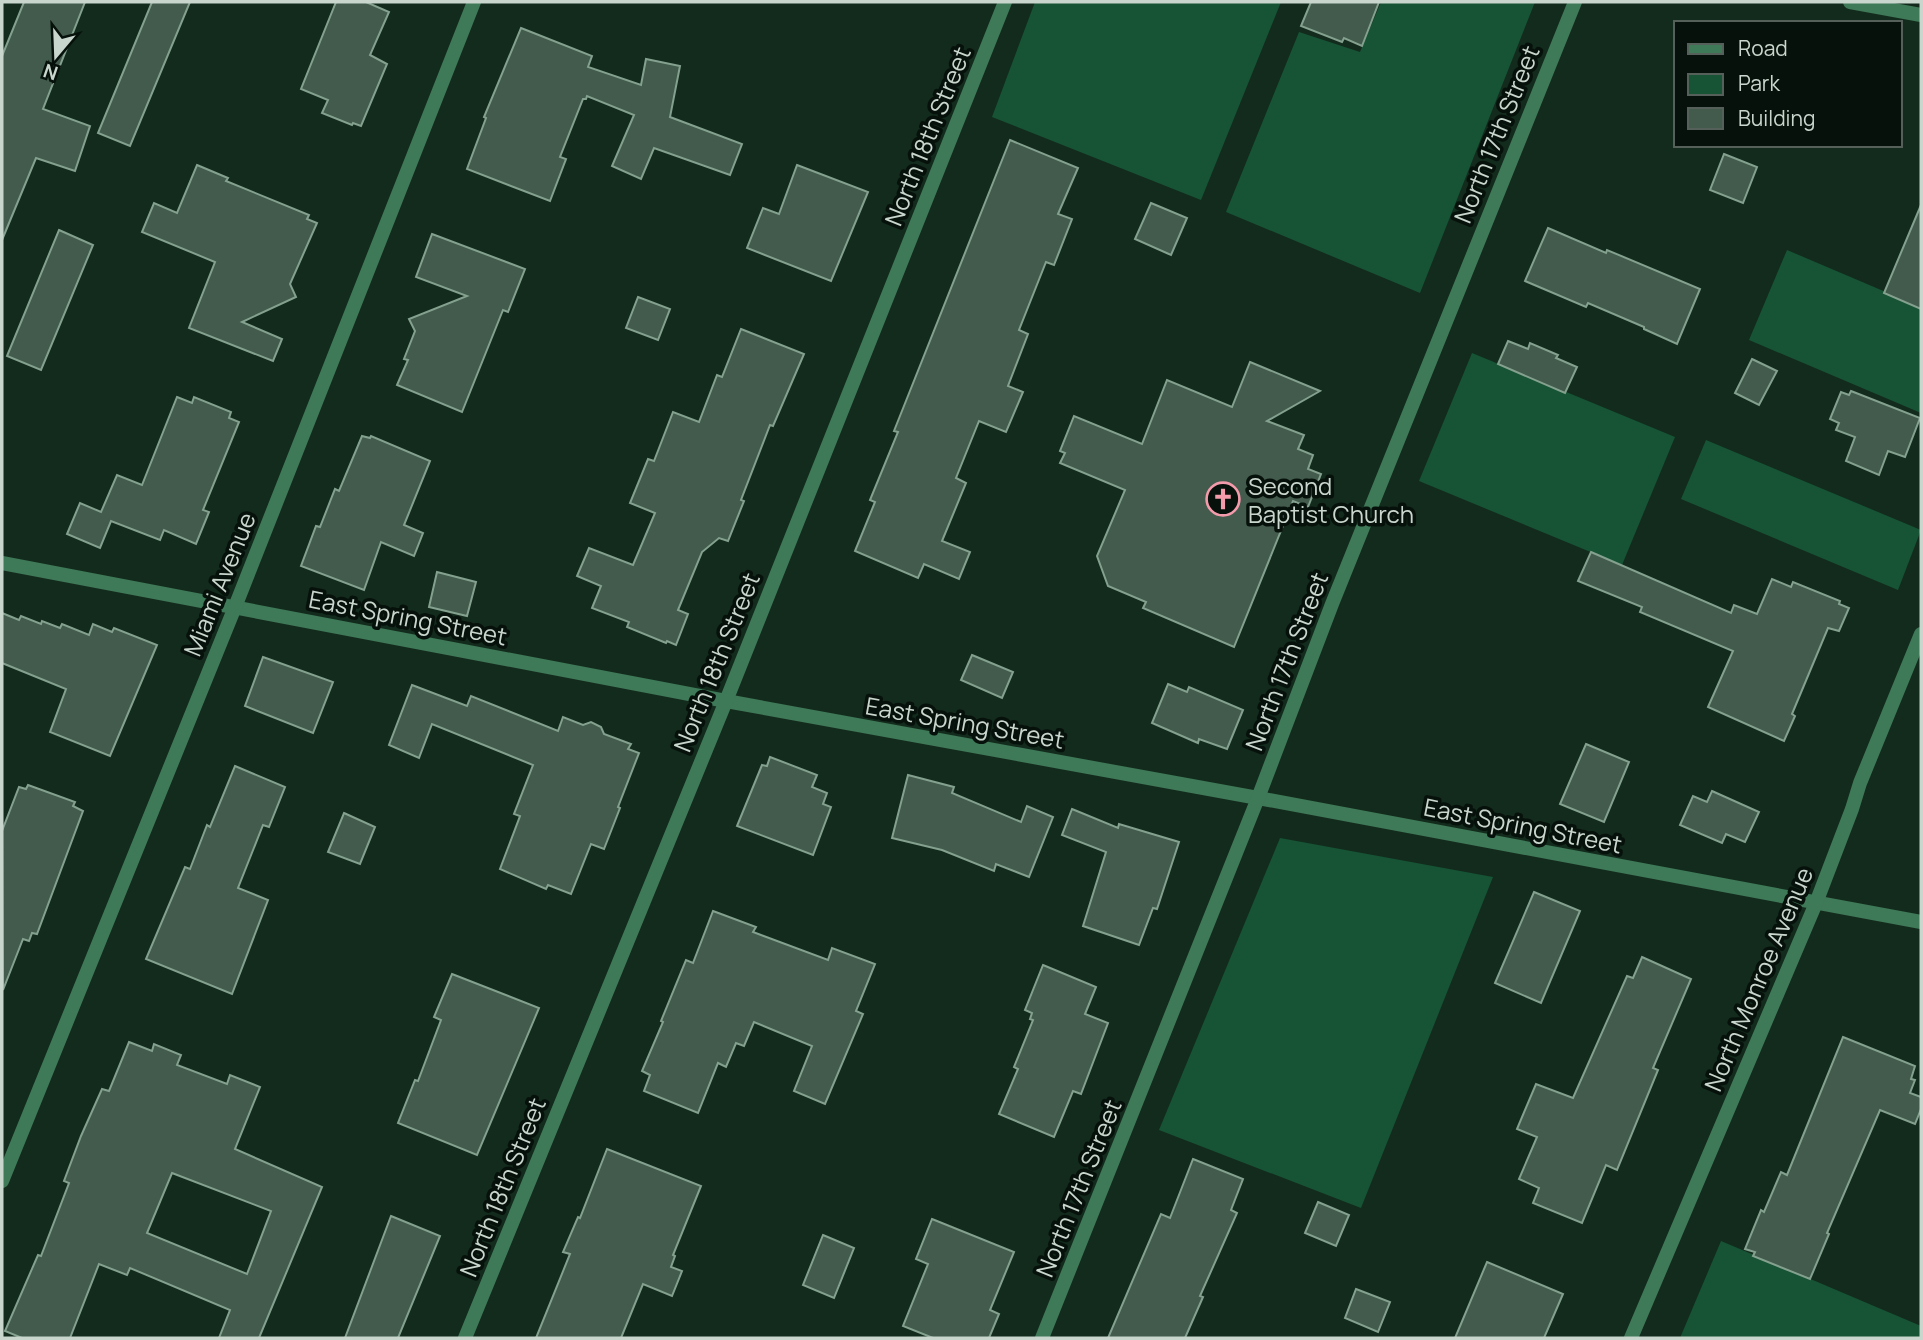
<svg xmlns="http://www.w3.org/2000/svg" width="1923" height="1340" viewBox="0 0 1923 1340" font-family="Manrope,sans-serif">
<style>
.green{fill:#165435}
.building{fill:#425b4c;stroke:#84a08e;stroke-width:2;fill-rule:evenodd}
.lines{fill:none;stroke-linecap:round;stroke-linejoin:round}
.minor{stroke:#3e7958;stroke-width:14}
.tertiary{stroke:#3e7958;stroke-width:14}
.labels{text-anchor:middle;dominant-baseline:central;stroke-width:7;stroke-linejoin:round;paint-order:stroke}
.street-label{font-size:24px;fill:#c8d6cd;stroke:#07110b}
.poi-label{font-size:24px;fill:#c8d6cd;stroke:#07110b;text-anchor:start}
</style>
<rect width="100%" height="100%" fill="#132b1d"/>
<g class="green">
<path d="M 1035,2 L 1281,2 L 1201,200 L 992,117 Z"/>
<path d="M 1381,2 L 1535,2 L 1420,293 L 1226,212 L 1299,32 L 1360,52 Z"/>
<path d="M 1787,250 L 1921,307 L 1921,413 L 1749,340 Z"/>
<path d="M 1472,353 L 1675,437 L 1622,565 L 1419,481 Z"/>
<path d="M 1706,440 L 1921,530 L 1898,590 L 1681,499 Z"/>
<path d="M 1280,838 L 1493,877 L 1361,1208 L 1159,1130 Z"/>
<path d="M 1721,1241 L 1921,1326 L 1921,1338 L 1680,1338 Z"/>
</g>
<g class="building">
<path d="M 24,2 L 85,2 L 43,109 L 90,126 L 75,171 L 36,158 L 2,240 L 2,56 Z"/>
<path d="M 152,2 L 190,2 L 130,146 L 98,133 Z"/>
<path d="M 336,2 L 366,2 L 389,12 L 370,55 L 387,64 L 361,126 L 353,123 L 352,125 L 322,113 L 328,100 L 301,89 Z"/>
<path d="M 1311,2 L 1379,2 L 1362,46 L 1344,38 L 1342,42 L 1301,26 Z"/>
<path d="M 521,28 L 592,56 L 588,67 L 641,85 L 646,59 L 680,66 L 670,117 L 742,144 L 730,175 L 654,148 L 641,179 L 612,166 L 634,115 L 587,96 L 586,99 L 583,99 L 560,157 L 566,159 L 550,201 L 467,169 L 486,118 L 484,117 Z"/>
<path d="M 1010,140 L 1078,168 L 1058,214 L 1072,219 L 1054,265 L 1046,262 L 1019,330 L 1028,334 L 1008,386 L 1023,392 L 1006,432 L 979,421 L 956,478 L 966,483 L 942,541 L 970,552 L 959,579 L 924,564 L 918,578 L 855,551 L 875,502 L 870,500 L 898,432 L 894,431 Z"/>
<path d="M 1724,154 L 1757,167 L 1743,203 L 1710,190 Z"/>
<path d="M 197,165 L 228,178 L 226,181 L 309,215 L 307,219 L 317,223 L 290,284 L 296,297 L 242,322 L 282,339 L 273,361 L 189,328 L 215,262 L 142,232 L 154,203 L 177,213 Z"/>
<path d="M 797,165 L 868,192 L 831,281 L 747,248 L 763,208 L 779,214 Z"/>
<path d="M 1151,203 L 1187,218 L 1171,255 L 1135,239 Z"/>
<path d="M 1921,205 L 1921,309 L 1884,293 Z"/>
<path d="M 1548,228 L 1606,253 L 1607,250 L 1700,289 L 1677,344 L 1644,329 L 1644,327 L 1588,303 L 1586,307 L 1525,281 Z"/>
<path d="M 59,230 L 93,245 L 41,370 L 7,356 Z"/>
<path d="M 432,234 L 525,269 L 508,312 L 503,310 L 462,412 L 397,385 L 408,360 L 404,359 L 415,331 L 409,319 L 467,296 L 416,277 Z"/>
<path d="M 638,297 L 670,309 L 658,340 L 626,328 Z"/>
<path d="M 741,329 L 804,354 L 773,426 L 770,425 L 741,500 L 744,501 L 728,541 L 719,538 L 702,552 L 678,610 L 688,614 L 676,645 L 667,641 L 666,643 L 627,627 L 629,622 L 592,608 L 601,586 L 577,576 L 589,548 L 633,565 L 655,513 L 630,503 L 648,459 L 654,461 L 673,412 L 699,422 L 717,375 L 722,377 Z"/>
<path d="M 1508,341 L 1528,349 L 1530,343 L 1558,355 L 1556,358 L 1577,367 L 1565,393 L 1498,364 Z"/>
<path d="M 1752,359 L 1777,371 L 1759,405 L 1735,393 Z"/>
<path d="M 1250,362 L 1320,391 L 1267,421 L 1304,435 L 1298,449 L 1313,455 L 1308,469 L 1321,474 L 1308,507 L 1293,501 L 1234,647 L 1143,608 L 1146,602 L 1108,586 L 1097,556 L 1125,490 L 1060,463 L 1065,453 L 1060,451 L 1074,416 L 1142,444 L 1167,380 L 1232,407 Z"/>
<path d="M 1851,391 L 1920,418 L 1905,457 L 1888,451 L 1879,475 L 1846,461 L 1855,437 L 1836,430 L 1839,423 L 1830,419 L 1841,392 L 1849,395 Z"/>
<path d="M 177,397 L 192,403 L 194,397 L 231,412 L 229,418 L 239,422 L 203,510 L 209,512 L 196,544 L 164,530 L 160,540 L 111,521 L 100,548 L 67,534 L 80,503 L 101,512 L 117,475 L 142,485 Z"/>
<path d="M 362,436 L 370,438 L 371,436 L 430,461 L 404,525 L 423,533 L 414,556 L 381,542 L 364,590 L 301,566 L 316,526 L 320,527 L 335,489 L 339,491 Z"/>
<path d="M 1591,552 L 1731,613 L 1734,605 L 1757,614 L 1772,579 L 1791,587 L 1793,582 L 1840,601 L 1839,604 L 1849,608 L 1839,631 L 1828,628 L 1792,714 L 1795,716 L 1784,741 L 1708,707 L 1733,651 L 1640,612 L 1642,607 L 1578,581 Z"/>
<path d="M 437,572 L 476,582 L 467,616 L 429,607 Z"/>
<path d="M 2,613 L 19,620 L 21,616 L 41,624 L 42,621 L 60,628 L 62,624 L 89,635 L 93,624 L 112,632 L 114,628 L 157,645 L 110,756 L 50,732 L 66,689 L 2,663 Z"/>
<path d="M 972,655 L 1013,672 L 1002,698 L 961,680 Z"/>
<path d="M 263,657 L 333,682 L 313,733 L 245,706 Z"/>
<path d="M 1168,684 L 1187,692 L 1189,687 L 1243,710 L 1227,749 L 1199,739 L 1198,743 L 1152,723 Z"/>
<path d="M 412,685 L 467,706 L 471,696 L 558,731 L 563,717 L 583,725 L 591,722 L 601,727 L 604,734 L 631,744 L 628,749 L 639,753 L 618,807 L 620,808 L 604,849 L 591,844 L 571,894 L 548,885 L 546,889 L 500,869 L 520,816 L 514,814 L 533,765 L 432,724 L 419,758 L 389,745 Z"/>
<path d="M 1586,744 L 1629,762 L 1604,822 L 1560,804 Z"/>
<path d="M 770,757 L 817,775 L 812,787 L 827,793 L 823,804 L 831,807 L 813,855 L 737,826 L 762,765 L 767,766 Z"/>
<path d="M 235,766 L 285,787 L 269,827 L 263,825 L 238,888 L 268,900 L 232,994 L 146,959 L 185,867 L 190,869 L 207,825 L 210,827 Z"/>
<path d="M 908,775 L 954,787 L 952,793 L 1021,822 L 1027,806 L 1053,817 L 1029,877 L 996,864 L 994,871 L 942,850 L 892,838 Z"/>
<path d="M 28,785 L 75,802 L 73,806 L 83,811 L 37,934 L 32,933 L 29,941 L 23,939 L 3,990 L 2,831 L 19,787 L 26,789 Z"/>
<path d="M 1712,791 L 1759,812 L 1745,842 L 1726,834 L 1722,843 L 1680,825 L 1693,796 L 1707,802 Z"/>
<path d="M 1072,809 L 1118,828 L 1119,824 L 1179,842 L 1157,909 L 1153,908 L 1139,945 L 1083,926 L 1106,852 L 1062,835 Z"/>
<path d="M 344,813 L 375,827 L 360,864 L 328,852 Z"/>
<path d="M 1534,892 L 1580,911 L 1541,1003 L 1495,983 Z"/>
<path d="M 713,911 L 756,927 L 753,932 L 828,960 L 832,948 L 875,964 L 856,1011 L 863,1014 L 825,1104 L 794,1091 L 812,1046 L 754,1022 L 744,1046 L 736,1043 L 726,1067 L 718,1063 L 698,1113 L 644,1091 L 650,1075 L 642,1071 L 663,1022 L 661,1021 L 686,960 L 693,963 Z"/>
<path d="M 1642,957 L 1691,979 L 1653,1068 L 1658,1070 L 1617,1170 L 1606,1165 L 1582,1223 L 1533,1203 L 1539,1188 L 1519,1179 L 1537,1137 L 1517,1129 L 1536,1084 L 1573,1098 L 1627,976 L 1633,978 Z"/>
<path d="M 1043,965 L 1096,987 L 1085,1014 L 1108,1023 L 1081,1094 L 1073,1091 L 1054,1137 L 999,1114 L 1018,1069 L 1014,1067 L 1033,1020 L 1030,1019 L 1032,1013 L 1025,1010 Z"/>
<path d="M 452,974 L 539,1008 L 477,1155 L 398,1123 L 415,1080 L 418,1081 L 441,1020 L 434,1017 Z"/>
<path d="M 1843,1037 L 1915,1066 L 1911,1079 L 1915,1080 L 1910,1093 L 1921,1097 L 1921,1109 L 1915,1124 L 1880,1110 L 1827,1233 L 1829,1234 L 1810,1279 L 1753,1256 L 1755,1252 L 1745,1249 L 1761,1210 L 1764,1212 L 1781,1172 L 1787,1175 Z"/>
<path d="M 129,1042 L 152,1051 L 154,1044 L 181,1055 L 177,1065 L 227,1084 L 230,1075 L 260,1087 L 235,1149 L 322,1187 L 259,1338 L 219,1338 L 230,1310 L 130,1268 L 127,1275 L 99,1264 L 70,1338 L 22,1338 L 5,1331 L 38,1255 L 41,1256 L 69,1183 L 64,1181 L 81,1136 L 102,1089 L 109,1091 ZM 172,1173 L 271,1211 L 247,1274 L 147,1233 Z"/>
<path d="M 607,1149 L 701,1186 L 673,1255 L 675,1256 L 671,1267 L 682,1271 L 672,1296 L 643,1284 L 621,1338 L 536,1338 L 570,1254 L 563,1252 L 578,1217 L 580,1218 Z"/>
<path d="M 1193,1159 L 1243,1179 L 1231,1210 L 1237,1213 L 1200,1296 L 1203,1297 L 1185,1338 L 1108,1338 L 1161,1214 L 1170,1218 Z"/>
<path d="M 1318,1202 L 1349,1215 L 1336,1246 L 1305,1233 Z"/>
<path d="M 391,1216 L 440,1236 L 398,1338 L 345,1338 Z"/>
<path d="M 932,1219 L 1014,1252 L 990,1310 L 999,1314 L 989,1338 L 933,1338 L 903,1326 L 928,1264 L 916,1259 Z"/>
<path d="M 823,1235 L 854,1248 L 834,1298 L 803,1285 Z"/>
<path d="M 1487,1262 L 1563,1294 L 1544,1338 L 1455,1338 Z"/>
<path d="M 1356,1289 L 1390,1302 L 1378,1332 L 1345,1318 Z"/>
</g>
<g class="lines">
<g class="minor">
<path d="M 2,563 L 726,701 L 1258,798 L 1921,922"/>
<path d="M 2,1181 L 235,607 L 474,2"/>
<path d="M 465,1338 L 726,701 L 1005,2"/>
<path d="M 1042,1338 L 1258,798 L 1332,604 L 1575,2"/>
<path d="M 1631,1338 L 1816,903 L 1852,809 L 1860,783 L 1921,634"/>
</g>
<path class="tertiary" d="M 1850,2 L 1921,15"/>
</g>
<defs>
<symbol id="church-ring" viewBox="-11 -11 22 22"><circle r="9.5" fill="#07110b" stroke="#f39aab" stroke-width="1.5"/><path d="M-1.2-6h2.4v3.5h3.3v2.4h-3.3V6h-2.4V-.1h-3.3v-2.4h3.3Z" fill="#f39aab"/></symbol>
</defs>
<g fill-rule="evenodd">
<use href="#church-ring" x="1204" y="480" width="38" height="38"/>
</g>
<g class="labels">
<g class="street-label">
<text transform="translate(1496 134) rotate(-68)">North 17th Street</text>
<text transform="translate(927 136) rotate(-68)">North 18th Street</text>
<text transform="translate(219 584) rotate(-68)">Miami Avenue</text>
<text transform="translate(408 617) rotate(11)">East Spring Street</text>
<text transform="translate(1286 661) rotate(-69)">North 17th Street</text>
<text transform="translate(716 662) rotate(-68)">North 18th Street</text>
<text transform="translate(965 722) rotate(10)">East Spring Street</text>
<text transform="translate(1523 825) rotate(11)">East Spring Street</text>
<text transform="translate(1758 979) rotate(-67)">North Monroe Avenue</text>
<text transform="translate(502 1187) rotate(-68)">North 18th Street</text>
<text transform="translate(1078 1188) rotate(-68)">North 17th Street</text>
</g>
<g class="poi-label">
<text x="1248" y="485">Second<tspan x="1248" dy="28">Baptist Church</tspan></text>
</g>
</g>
<rect width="1923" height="1340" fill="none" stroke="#c8d6cd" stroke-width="7"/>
<rect x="1674" y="21" width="228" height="126" fill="#07110b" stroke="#546059" stroke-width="2"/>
<rect x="1688" y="44" width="35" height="10" fill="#3e7958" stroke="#546059" stroke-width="2"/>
<text x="1738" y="56" font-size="21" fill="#c8d6cd">Road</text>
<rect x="1688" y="74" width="35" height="21" fill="#165435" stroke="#546059" stroke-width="2"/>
<text x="1738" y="91" font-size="21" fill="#c8d6cd">Park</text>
<rect x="1688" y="108" width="35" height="21" fill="#425b4c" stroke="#546059" stroke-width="2"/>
<text x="1738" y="126" font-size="21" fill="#c8d6cd">Building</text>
<g transform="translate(56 56) rotate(199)" stroke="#07110b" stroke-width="5" paint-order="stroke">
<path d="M0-5L12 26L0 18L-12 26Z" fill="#c8d6cd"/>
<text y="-10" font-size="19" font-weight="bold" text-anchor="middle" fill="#c8d6cd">N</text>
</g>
</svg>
